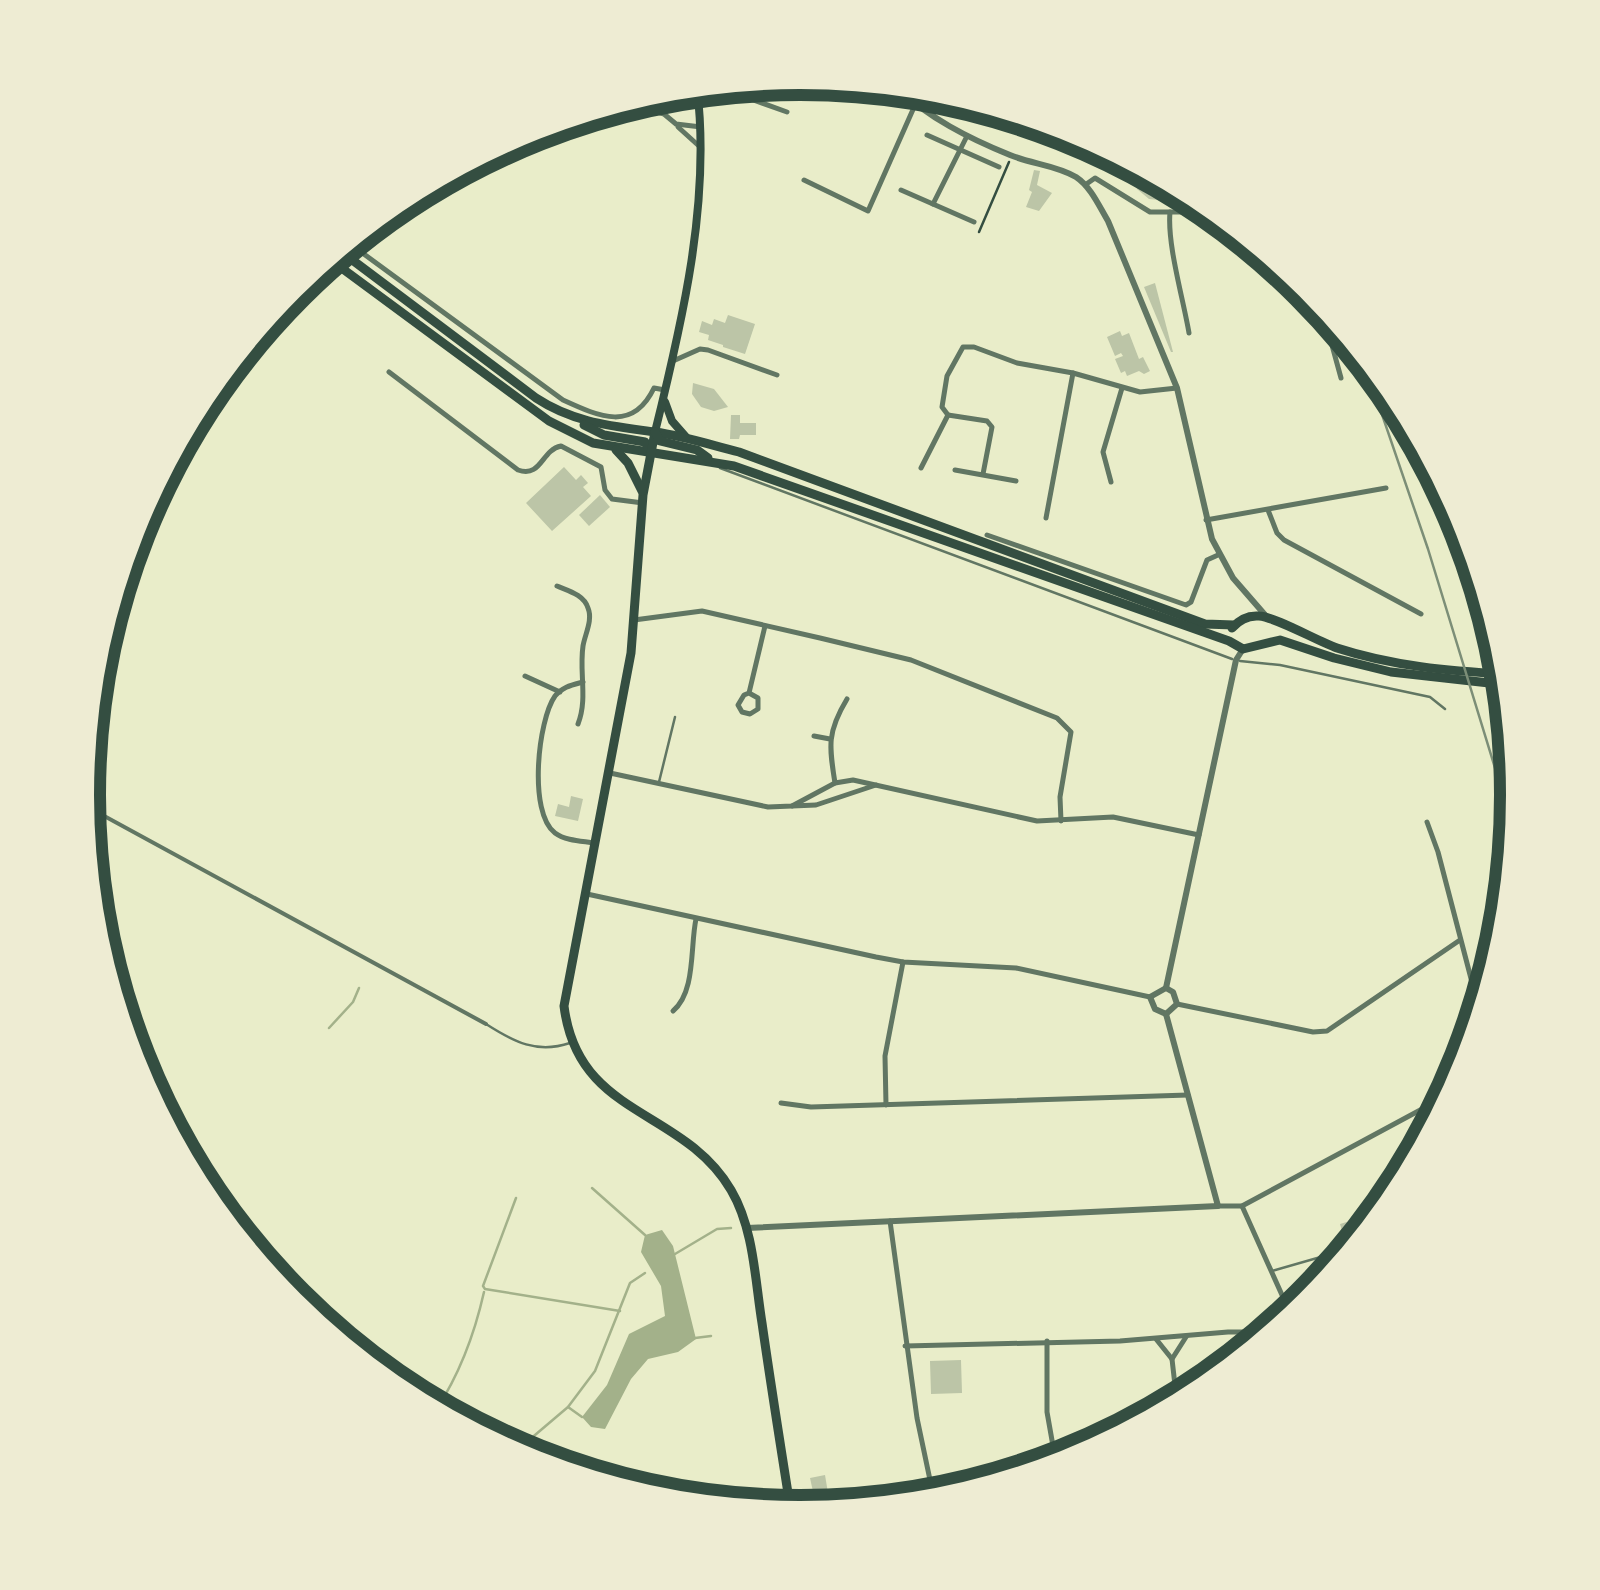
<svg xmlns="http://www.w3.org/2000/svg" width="1600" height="1590" viewBox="0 0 1600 1590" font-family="'Fira Sans',sans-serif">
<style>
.water{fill:#a3b18a}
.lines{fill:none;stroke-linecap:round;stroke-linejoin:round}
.stream{stroke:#a3b18a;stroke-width:2.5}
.building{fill:#bcc5a7}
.path{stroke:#344e41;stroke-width:2.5}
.service{stroke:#617663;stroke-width:2.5}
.pedestrian{stroke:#617663;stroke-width:4}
.minor{stroke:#617663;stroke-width:5}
.tertiary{stroke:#617663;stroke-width:6}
.secondary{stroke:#344e41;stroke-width:8}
.trunk{stroke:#344e41;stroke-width:9}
.rail{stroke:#7c8e77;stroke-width:2.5}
.rim{fill:none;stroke:#344e41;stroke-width:12}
</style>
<rect width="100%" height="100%" fill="#e9edc9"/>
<path class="water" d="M 662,1230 L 673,1246 L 696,1339 L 678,1352 L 648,1359 L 631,1379 L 605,1429 L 591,1427 L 582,1417 L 607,1385 L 629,1334 L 665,1316 L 661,1286 L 641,1252 L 645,1235 Z"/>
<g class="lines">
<g class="stream">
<path d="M 942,92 L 988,124 L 1054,126"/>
<path d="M 329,1028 L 353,1002 L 359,988"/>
<path d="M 592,1188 L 645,1235"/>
<path d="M 516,1198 L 483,1286 L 485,1289 L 620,1311"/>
<path d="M 675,1254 L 717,1229 L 731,1228"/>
<path d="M 695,1338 L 711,1336"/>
<path d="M 568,1407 L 595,1371 L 630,1283 L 645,1273"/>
<path d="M 436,1410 C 459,1375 475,1332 484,1292"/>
<path d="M 515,1452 L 568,1407 L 582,1417"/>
</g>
</g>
<g class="building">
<path d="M 1034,170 L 1040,171 L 1037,185 L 1052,193 L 1039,211 L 1026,207 L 1032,192 L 1029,190 Z"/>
<path d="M 1143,175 L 1152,188 L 1160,189 L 1159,200 L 1149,199 L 1137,189 L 1133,178 Z"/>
<path d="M 1155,283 L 1173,352 L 1171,352 L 1144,287 Z"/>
<path d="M 728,315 L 755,324 L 745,354 L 723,347 L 723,345 L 708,340 L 709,335 L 699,332 L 702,321 L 712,325 L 714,319 L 725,323 Z"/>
<path d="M 1120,331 L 1122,336 L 1129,333 L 1139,359 L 1143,357 L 1150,371 L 1144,374 L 1139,371 L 1127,376 L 1125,371 L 1121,373 L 1115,359 L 1123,356 L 1121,353 L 1115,356 L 1107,337 Z"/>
<path d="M 693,383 L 714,389 L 728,407 L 714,411 L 701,407 L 692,394 Z"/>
<path d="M 731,415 L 740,415 L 740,423 L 756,423 L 756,435 L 740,435 L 739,439 L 730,439 Z"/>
<path d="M 564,467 L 576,480 L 581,475 L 588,483 L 583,487 L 591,496 L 552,531 L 526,503 Z"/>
<path d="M 600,495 L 610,507 L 589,526 L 579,515 Z"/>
<path d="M 571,796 L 583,799 L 578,821 L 555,816 L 558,804 L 569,807 Z"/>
<path d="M 1369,1210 L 1372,1223 L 1362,1236 L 1345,1241 L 1340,1224 L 1363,1217 L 1362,1212 Z"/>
<path d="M 961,1360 L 962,1393 L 931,1394 L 930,1361 Z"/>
<path d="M 825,1475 L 828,1493 L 814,1496 L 810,1478 Z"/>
</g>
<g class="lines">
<path class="path" d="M 979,232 L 1009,162"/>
<g class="service">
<path d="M 720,468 L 1232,659"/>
<path d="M 1240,661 L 1280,665 L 1430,697 L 1445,709"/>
<path d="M 1503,703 L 1510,717"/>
<path d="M 659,782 L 675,717"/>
<path d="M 486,1024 C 514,1042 537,1054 570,1043"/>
<path d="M 1272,1271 L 1352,1248"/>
</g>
<path class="pedestrian" d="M 84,805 L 486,1024"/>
<g class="minor">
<path d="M 699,98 L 737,94 L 787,112"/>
<path d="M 625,102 L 664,114 L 676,124 L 701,127"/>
<path d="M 678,127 L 699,146"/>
<path d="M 927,135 L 999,167"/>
<path d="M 804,180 L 868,211 L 915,105"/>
<path d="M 1085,185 L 1095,178 L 1150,212 L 1215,212"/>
<path d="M 901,190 L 974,222"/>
<path d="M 933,204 L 967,136"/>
<path d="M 1170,212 C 1167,244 1183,298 1189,333"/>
<path d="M 353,238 L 357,249 L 563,400 C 600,417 633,432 654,388 L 665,390"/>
<path d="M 1325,310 L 1324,316 L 1341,378"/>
<path d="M 673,361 L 700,349 L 708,350 L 777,375"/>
<path d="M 389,372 L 518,470 C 542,478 541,450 561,446 L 601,467 L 605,490 L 612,499 L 643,503"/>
<path d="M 948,415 L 987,421 L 992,427 L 983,474"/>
<path d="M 921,468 L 948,415 L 942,407 L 947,376 L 963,347 L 974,347 L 1017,363 L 1073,373"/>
<path d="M 955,470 L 1016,481"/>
<path d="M 1111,482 L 1103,452 L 1122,388"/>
<path d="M 1268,510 L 1277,533 L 1284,540 L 1421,614"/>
<path d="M 1046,518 L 1073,373 L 1140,392 L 1177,388"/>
<path d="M 1206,520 L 1386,488"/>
<path d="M 987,535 L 1186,605 L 1191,602 L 1207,560 L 1218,555"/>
<path d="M 557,586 C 569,591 584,595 588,608 C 593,620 585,634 583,646 C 579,673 588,698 578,724"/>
<path d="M 634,620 L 702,611 L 820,638 L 911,660 L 1057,718 L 1071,732 L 1060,797 L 1061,821"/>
<path d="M 525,676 L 560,692"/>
<path d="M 583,682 C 572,685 562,687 555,696 C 538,720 528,813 555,833 C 566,841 582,841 594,843"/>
<path d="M 749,693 L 744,695 L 738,705 L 742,712 L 750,714 L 758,709 L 758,698 L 749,693 L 765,626"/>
<path d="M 814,736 L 830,739"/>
<path d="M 610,773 L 768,807 L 792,806 L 835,783 L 853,780 L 1037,821 L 1113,817 L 1199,835"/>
<path d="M 835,783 C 829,746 827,732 847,699"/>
<path d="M 792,806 L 816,805 L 876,785"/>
<path d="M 1427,822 L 1438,852 L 1480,1013"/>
<path d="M 587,894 L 876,957 L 903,962 L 1016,968 L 1150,997"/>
<path d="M 1177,1004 L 1313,1032 L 1327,1031 L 1460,940"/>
<path d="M 673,1011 C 696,992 690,946 696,919"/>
<path d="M 781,1103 L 811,1107 L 1188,1095"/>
<path d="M 886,1105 L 885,1056 L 903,962"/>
<path d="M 1218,1206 L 1242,1206 L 1450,1094"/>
<path d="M 1242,1206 L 1291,1315"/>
<path d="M 890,1221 L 917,1418 L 934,1499"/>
<path d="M 1156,1339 L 1172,1359 L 1177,1403"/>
<path d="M 1047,1341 L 1047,1412 L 1056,1463"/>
<path d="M 905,1346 L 1120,1341 L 1228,1332 L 1271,1332"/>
<path d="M 1172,1359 L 1186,1337"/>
</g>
<g class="tertiary">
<path d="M 896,87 C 929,118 968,138 1010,155 C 1031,164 1056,165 1076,177 C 1091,187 1099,206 1108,221 L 1177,388 L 1212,539 L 1233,578 L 1266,616"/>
<path d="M 1166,988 L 1236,660 L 1243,649"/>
<path d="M 1166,988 L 1150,997 L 1155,1009 L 1166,1014"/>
<path d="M 1166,988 L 1173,992 L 1177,1004 L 1166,1014"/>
<path d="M 747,1228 L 1218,1206 L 1166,1014"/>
</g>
<g class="secondary">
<path d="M 665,402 L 672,421 L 686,437"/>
<path d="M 655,432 C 682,323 711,201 697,88"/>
</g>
<g class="trunk">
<path d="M 339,250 L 536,398 C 574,423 612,426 655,432 C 684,436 711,445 739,452 L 1205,624 L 1234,625"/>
<path d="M 328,258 L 549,421 L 593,443 L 734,466 L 1229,641 L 1243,649 L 1280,640 L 1334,658 L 1391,672 L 1507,685"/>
<path d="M 584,425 L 604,435 L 645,442 L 650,451"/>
<path d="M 655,432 L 643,495 L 631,653 L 564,1006 C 578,1118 682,1107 731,1190 C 754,1229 755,1280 762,1323 C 771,1386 781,1449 791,1512"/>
<path d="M 655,432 L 660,441 L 697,450 L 708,458"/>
<path d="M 616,450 L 628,463 L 642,491"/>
<path d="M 1232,628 C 1239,620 1247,615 1259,616 C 1276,617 1317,641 1337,648 C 1392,666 1449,671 1506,674"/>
</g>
<path class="rail" d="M 1361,353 L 1428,549 L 1514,830"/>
</g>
<path d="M0 0H1600V1590H0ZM100 795a700 700 0 1 1 1400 0a700 700 0 1 1-1400 0Z" fill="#eeecd3" fill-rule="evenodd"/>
<path class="rim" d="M100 795a700 700 0 1 1 1400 0a700 700 0 1 1-1400 0Z"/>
</svg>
